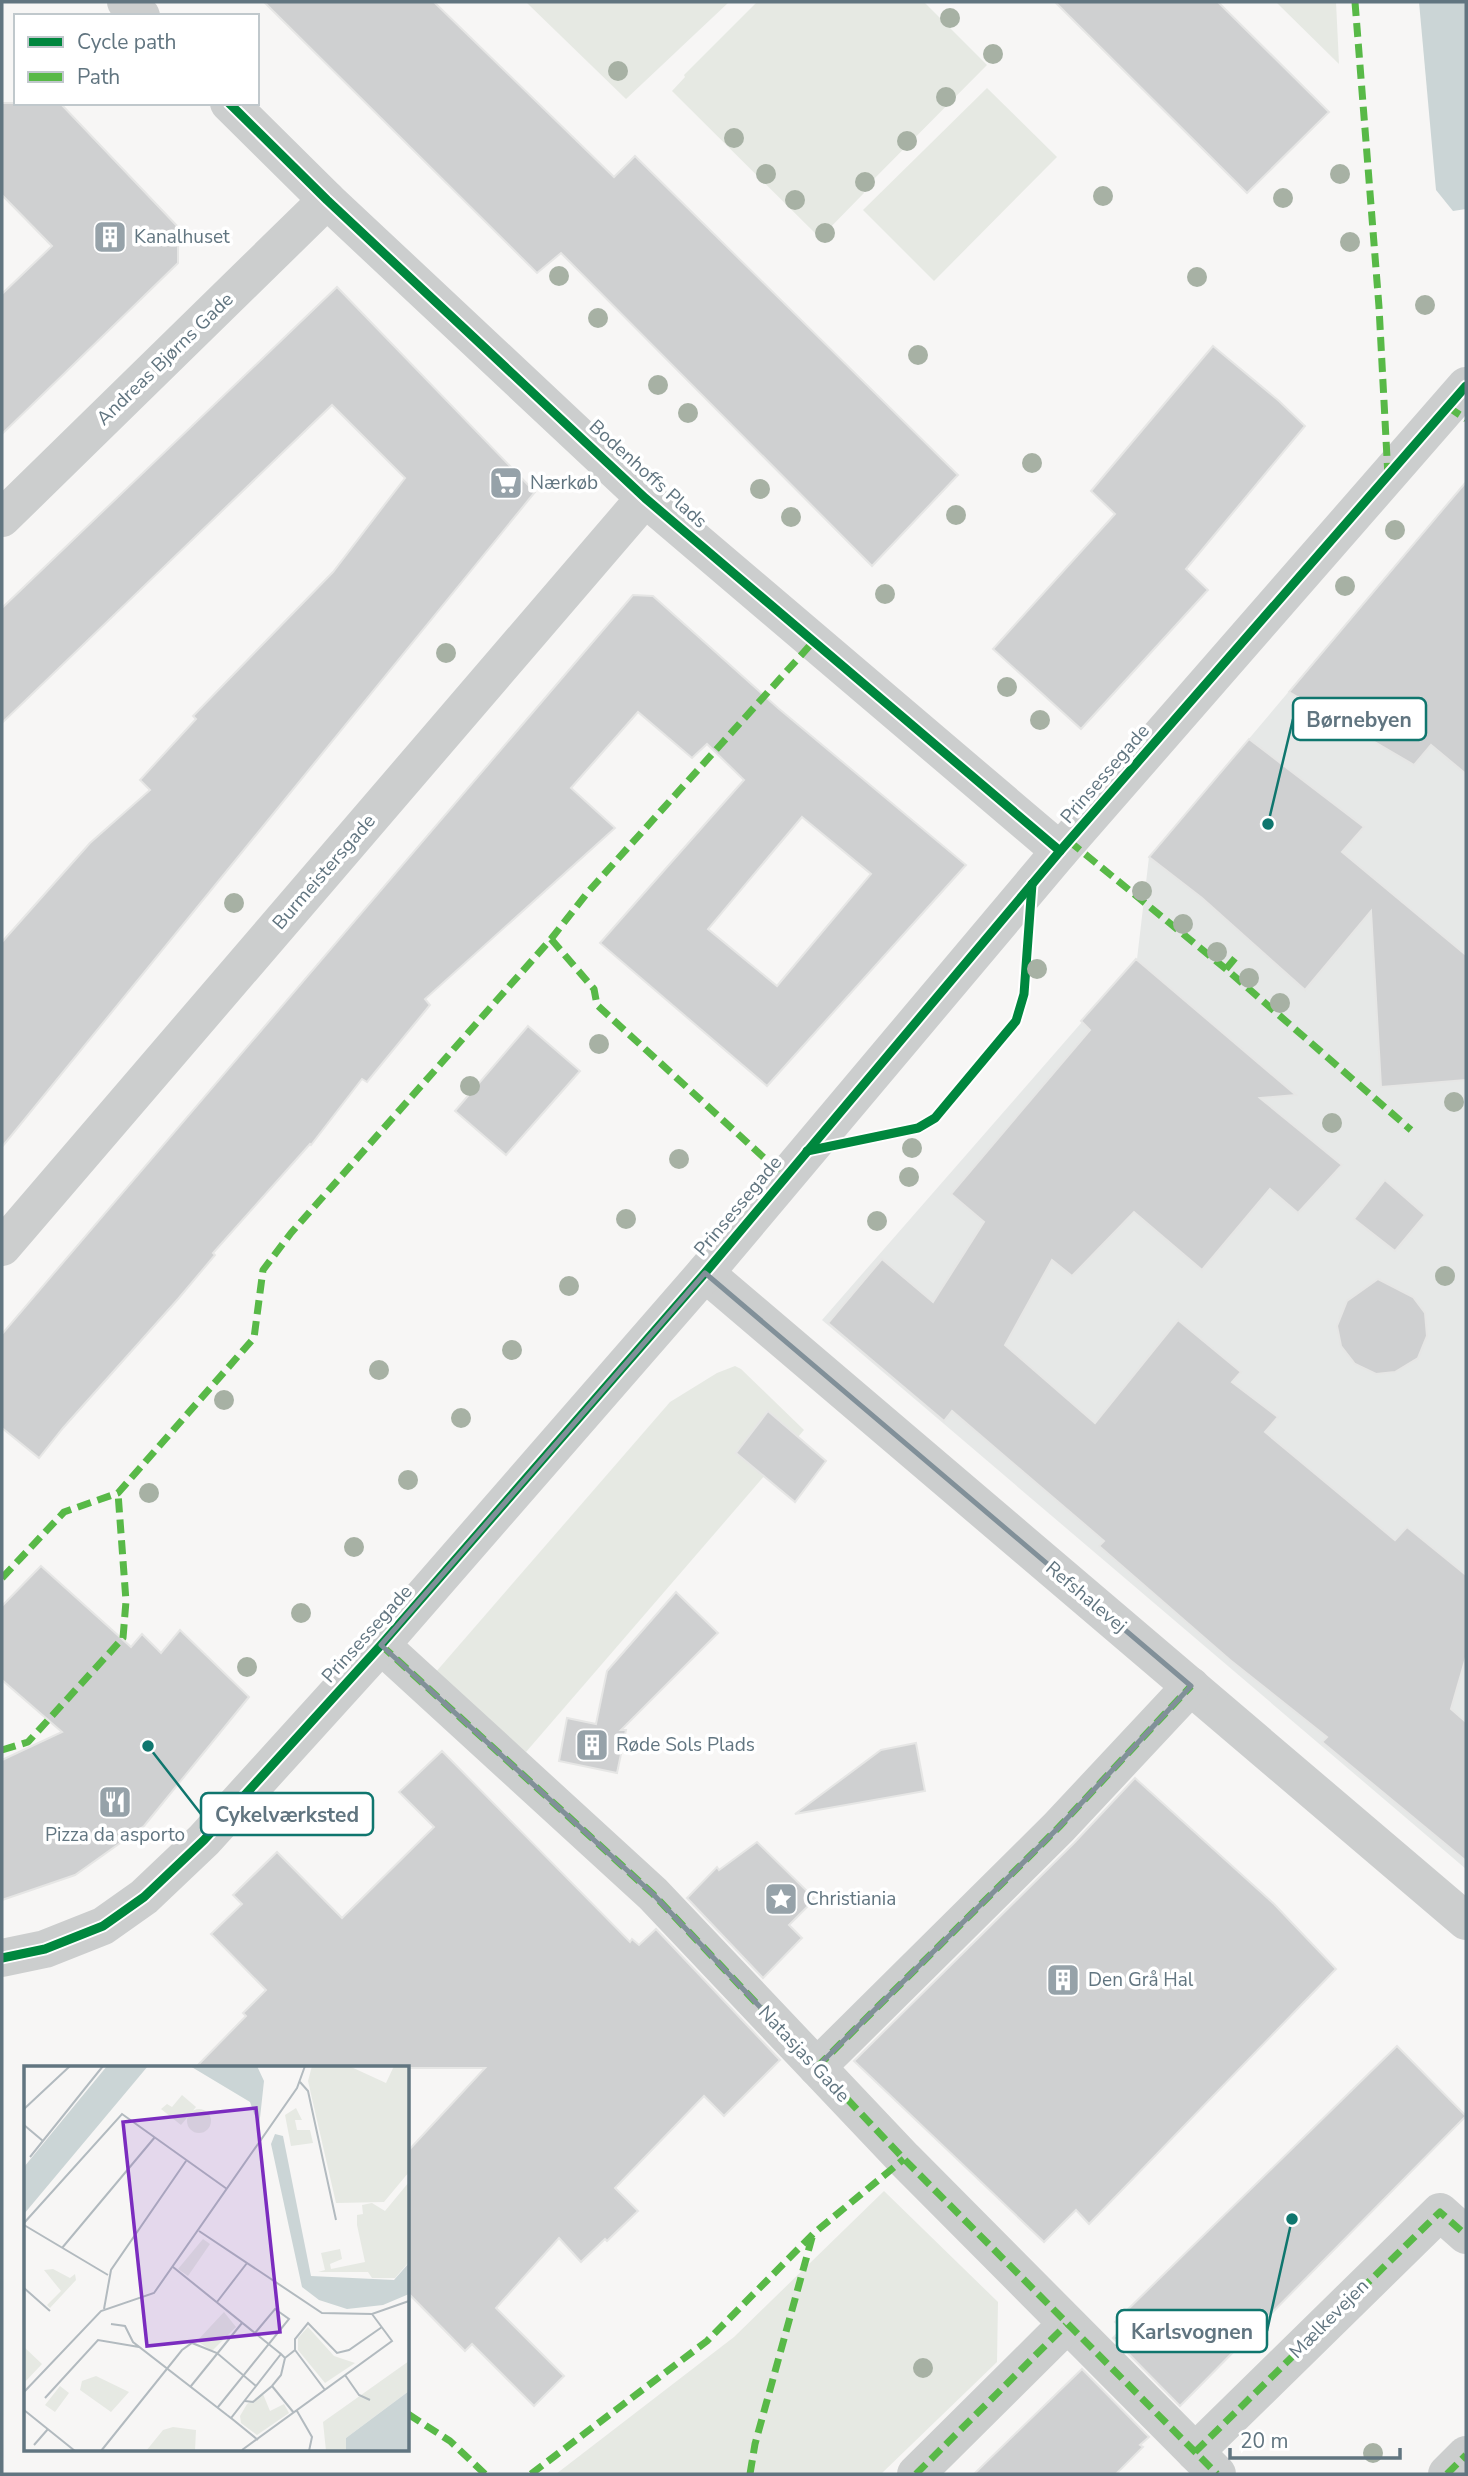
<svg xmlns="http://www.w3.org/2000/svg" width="1468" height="2476" viewBox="0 0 1468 2476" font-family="'Nunito Sans',sans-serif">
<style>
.built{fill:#e6e8e7}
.green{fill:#e6e9e3}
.water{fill:#cbd5d6}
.building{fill:#cfd0d1;stroke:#e6e6e5;stroke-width:2;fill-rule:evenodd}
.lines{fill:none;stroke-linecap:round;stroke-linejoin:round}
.minor{stroke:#cccece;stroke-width:38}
.quiet{stroke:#58b947;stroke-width:7;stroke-dasharray:14 7;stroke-linecap:butt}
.cycleway-casing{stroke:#fff;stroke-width:13}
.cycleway{stroke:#00873e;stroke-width:9}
.tree{fill:#a7b1a4}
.marked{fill:none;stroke:#819099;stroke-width:5;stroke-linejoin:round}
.labels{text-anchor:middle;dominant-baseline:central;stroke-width:7;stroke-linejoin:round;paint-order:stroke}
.poi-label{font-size:19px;fill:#617580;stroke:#fff;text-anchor:start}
.street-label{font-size:19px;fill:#617580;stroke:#fff}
.inset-road{fill:none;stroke:#b2babf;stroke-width:2}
.view{fill:#7b2cbf;fill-opacity:0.15;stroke:#7b2cbf;stroke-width:3.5}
.inset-edge{fill:none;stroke:#617580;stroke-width:3.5}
.leader{fill:none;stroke:#0f766e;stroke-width:2.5}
.callout-dot{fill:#0f766e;stroke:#fff;stroke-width:2.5}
.callout{fill:#fff;stroke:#0f766e;stroke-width:2.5}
.callout-label{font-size:21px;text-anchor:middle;font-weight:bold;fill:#617580}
</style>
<rect width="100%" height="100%" fill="#f7f6f5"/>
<path class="built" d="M 1466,482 L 1466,1869 L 822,1320 L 1137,959 L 1149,857 Z"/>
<g class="green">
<path d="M 526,2 L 729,2 L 626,99 Z"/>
<path d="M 757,2 L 924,2 L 987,65 L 863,190 L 864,193 L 820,238 L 672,91 L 685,77 L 684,75 Z"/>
<path d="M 1276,2 L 1336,2 L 1339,64 Z"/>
<path d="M 987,88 L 1057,157 L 934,281 L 863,210 Z"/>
<path d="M 735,1366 L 741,1369 L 804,1430 L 526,1752 L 435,1673 L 670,1402 L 717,1373 Z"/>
<path d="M 884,2191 L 998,2302 L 997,2362 L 881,2474 L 556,2474 L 734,2337 Z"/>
</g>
<path class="water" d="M 1419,2 L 1466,2 L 1466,209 L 1453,211 L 1436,190 Z"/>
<g class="building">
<path d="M 264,2 L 434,2 L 614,177 L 635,156 L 958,475 L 872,566 L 561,253 L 537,273 Z"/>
<path d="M 1055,2 L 1218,2 L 1329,112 L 1247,193 Z"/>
<path d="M 2,103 L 60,103 L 178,227 L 178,263 L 2,434 L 2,294 L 52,246 L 2,195 Z"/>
<path d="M 337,287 L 535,492 L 2,1147 L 2,942 L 90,843 L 150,790 L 140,780 L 196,719 L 193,716 L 333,572 L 405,478 L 332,405 L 2,723 L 2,608 Z"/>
<path d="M 1213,346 L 1279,401 L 1305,426 L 1186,569 L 1208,590 L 1081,729 L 993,649 L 1115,514 L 1091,491 Z"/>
<path d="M 1466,482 L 1466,774 L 1431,745 L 1414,765 L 1289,692 Z"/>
<path d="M 633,595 L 653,596 L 778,708 L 966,865 L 767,1086 L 600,943 L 744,780 L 707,744 L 692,758 L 638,712 L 571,788 L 615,828 L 425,999 L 430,1005 L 367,1082 L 362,1079 L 311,1145 L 310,1144 L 213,1253 L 215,1255 L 178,1299 L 63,1428 L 39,1458 L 2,1428 L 2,1334 ZM 802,817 L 871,874 L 777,986 L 708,929 Z"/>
<path d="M 1249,739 L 1364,827 L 1342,852 L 1466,955 L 1466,1080 L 1381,1087 L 1371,911 L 1305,990 L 1202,898 L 1149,857 Z"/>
<path d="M 1136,959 L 1296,1095 L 1260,1098 L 1342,1165 L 1298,1213 L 1270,1189 L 1202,1270 L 1134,1212 L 1072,1276 L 1052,1260 L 1005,1345 L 1095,1423 L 1178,1320 L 1241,1372 L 1232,1382 L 1278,1417 L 1265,1432 L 1395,1540 L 1407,1527 L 1466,1575 L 1466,1657 L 1451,1709 L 1466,1722 L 1466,1861 L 1322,1742 L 1327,1737 L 1230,1660 L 1099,1546 L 1104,1541 L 952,1411 L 944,1421 L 828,1323 L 882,1259 L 933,1302 L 984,1222 L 951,1194 L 1090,1030 L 1081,1021 Z"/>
<path d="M 528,1026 L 580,1071 L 506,1155 L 455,1111 Z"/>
<path d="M 1385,1180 L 1425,1215 L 1395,1251 L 1354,1219 Z"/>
<path d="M 1378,1279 L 1413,1297 L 1425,1313 L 1427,1336 L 1418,1358 L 1395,1372 L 1376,1374 L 1355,1364 L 1341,1346 L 1337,1326 L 1347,1301 Z"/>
<path d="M 768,1411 L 826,1461 L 795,1502 L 736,1453 Z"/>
<path d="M 41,1566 L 131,1647 L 142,1634 L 161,1653 L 180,1630 L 249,1697 L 144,1826 L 75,1875 L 2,1900 L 2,1760 L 62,1732 L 2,1680 L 2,1606 Z"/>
<path d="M 676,1592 L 718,1633 L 621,1730 L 626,1730 L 617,1773 L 559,1761 L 567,1718 L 596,1724 L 607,1671 Z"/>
<path d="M 916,1743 L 925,1791 L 795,1814 L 881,1750 Z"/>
<path d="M 442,1751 L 630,1942 L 632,1939 L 639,1945 L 656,1929 L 780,2060 L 724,2116 L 704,2096 L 615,2188 L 638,2211 L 607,2241 L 605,2239 L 581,2262 L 559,2238 L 496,2308 L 564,2376 L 534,2406 L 472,2344 L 465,2351 L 408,2293 L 408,2151 L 485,2068 L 195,2068 L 246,2016 L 243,2013 L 266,1990 L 211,1934 L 242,1904 L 233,1895 L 277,1852 L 342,1918 L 434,1827 L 399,1792 Z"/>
<path d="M 1135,1778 L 1274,1904 L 1336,1969 L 1089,2224 L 1076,2210 L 1044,2242 L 854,2061 L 1074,1843 Z"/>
<path d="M 757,1842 L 815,1899 L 789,1925 L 802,1938 L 763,1978 L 687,1898 L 717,1867 L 719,1870 Z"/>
<path d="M 1397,2046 L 1466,2116 L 1180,2406 L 1113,2338 L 1123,2328 L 1115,2322 Z"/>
<path d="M 1082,2369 L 1149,2437 L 1140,2445 L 1143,2447 L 1116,2474 L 974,2474 Z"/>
</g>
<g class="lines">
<g class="minor">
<path d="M 126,2 L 141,16"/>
<path d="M 229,103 L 327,200 L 645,498 L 1060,851"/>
<path d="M 2,518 L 327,200"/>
<path d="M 2,1247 L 645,498"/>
<path d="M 705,1273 L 1466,1921"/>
<path d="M 381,1645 L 653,1894 L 904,2159 L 1217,2474"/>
<path d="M 2,1958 L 45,1949 L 103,1926 L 144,1897 L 204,1840 L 381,1645 L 705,1273 L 1060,851 L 1466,386"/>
<path d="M 817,2067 L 1059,1827 L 1191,1686"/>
<path d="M 1195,2452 L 1440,2212 L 1466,2235"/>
<path d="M 916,2474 L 1066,2325"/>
<path d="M 1447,2474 L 1466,2455"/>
</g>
<g class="quiet">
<path d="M 1355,2 L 1379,307 L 1388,477"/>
<path d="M 1448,407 L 1466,419"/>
<path d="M 1069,841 L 1226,969 L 1411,1130"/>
<path d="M 551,939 L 594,989 L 597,1005 L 785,1177"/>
<path d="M 1226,969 L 1236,957"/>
<path d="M 2,1578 L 64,1512 L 118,1493 L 254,1338 L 263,1270 L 291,1233 L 551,939 L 588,892 L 813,642"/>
<path d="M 381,1645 L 653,1894 L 904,2159 L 1217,2474"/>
<path d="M 2,1750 L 28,1742 L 123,1638 L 126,1601 L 118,1493"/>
<path d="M 817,2067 L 1059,1827 L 1191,1686"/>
<path d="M 408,2414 L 450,2441 L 485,2474"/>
<path d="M 1195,2452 L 1440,2212 L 1466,2235"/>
<path d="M 531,2474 L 707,2341 L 814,2233 L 904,2159"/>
<path d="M 750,2474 L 755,2444 L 813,2234"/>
<path d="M 916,2474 L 1066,2325"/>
<path d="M 1447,2474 L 1466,2455"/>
</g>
<defs>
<g id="cycleway">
<path d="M 229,103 L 327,200 L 645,498 L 1060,851"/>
<path d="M 807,1151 L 918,1128 L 935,1118 L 1016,1021 L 1024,994 L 1032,884"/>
<path d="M 2,1958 L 45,1949 L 103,1926 L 144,1897 L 204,1840 L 381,1645 L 705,1273 L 1060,851 L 1466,386"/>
</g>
</defs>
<use href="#cycleway" class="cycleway-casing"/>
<use href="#cycleway" class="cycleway"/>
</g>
<g class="tree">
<circle cx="950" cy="18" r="10"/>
<circle cx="993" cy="54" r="10"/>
<circle cx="618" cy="71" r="10"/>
<circle cx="946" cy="97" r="10"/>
<circle cx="734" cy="138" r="10"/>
<circle cx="907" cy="141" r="10"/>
<circle cx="766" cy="174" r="10"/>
<circle cx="1340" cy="174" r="10"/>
<circle cx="865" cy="182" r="10"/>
<circle cx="1103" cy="196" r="10"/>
<circle cx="1283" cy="198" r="10"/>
<circle cx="795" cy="200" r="10"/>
<circle cx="825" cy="233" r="10"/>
<circle cx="1350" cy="242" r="10"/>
<circle cx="559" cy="276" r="10"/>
<circle cx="1197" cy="277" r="10"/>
<circle cx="1425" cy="305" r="10"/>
<circle cx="598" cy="318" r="10"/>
<circle cx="918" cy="355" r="10"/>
<circle cx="658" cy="385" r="10"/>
<circle cx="688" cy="413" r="10"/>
<circle cx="1032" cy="463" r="10"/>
<circle cx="760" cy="489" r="10"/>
<circle cx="956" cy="515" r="10"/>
<circle cx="791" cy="517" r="10"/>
<circle cx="1395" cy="530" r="10"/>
<circle cx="1345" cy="586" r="10"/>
<circle cx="885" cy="594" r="10"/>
<circle cx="446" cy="653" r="10"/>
<circle cx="1007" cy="687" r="10"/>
<circle cx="1040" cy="720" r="10"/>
<circle cx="1142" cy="891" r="10"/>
<circle cx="234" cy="903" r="10"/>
<circle cx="1183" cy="924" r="10"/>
<circle cx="1217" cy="952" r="10"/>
<circle cx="1037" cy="969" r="10"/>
<circle cx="1249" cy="978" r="10"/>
<circle cx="1280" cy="1003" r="10"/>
<circle cx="599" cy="1044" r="10"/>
<circle cx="470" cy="1086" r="10"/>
<circle cx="1454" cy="1102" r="10"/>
<circle cx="1332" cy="1123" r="10"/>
<circle cx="912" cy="1148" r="10"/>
<circle cx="679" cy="1159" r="10"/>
<circle cx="909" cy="1177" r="10"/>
<circle cx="626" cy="1219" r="10"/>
<circle cx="877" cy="1221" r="10"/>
<circle cx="1445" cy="1276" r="10"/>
<circle cx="569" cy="1286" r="10"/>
<circle cx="512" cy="1350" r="10"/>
<circle cx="379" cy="1370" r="10"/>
<circle cx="224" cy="1400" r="10"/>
<circle cx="461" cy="1418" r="10"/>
<circle cx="408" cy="1480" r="10"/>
<circle cx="149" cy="1493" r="10"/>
<circle cx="354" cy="1547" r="10"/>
<circle cx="301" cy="1613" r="10"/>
<circle cx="247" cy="1667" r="10"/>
<circle cx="923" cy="2368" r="10"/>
<circle cx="1373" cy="2453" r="10"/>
</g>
<path class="marked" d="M 705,1273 L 1191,1686 L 1059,1827 L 817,2067 L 653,1894 L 381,1645 Z"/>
<defs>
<symbol id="building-square" viewBox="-11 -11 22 22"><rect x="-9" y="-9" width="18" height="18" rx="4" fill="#96a2a9" stroke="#fff"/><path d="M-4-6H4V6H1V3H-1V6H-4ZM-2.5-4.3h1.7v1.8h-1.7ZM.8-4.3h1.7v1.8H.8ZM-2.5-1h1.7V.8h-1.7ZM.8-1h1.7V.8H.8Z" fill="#fff"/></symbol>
<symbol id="supermarket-square" viewBox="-11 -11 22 22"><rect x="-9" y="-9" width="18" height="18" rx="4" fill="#96a2a9" stroke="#fff"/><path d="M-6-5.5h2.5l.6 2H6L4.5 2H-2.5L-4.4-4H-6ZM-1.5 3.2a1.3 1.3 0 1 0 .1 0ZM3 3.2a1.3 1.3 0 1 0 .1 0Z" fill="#fff"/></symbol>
<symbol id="restaurant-square" viewBox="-11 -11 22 22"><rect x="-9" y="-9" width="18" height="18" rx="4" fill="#96a2a9" stroke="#fff"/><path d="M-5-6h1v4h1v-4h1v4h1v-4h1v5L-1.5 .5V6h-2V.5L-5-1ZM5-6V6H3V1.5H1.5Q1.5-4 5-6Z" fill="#fff"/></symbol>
<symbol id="sight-square" viewBox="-11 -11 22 22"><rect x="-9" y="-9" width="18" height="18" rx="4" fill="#96a2a9" stroke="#fff"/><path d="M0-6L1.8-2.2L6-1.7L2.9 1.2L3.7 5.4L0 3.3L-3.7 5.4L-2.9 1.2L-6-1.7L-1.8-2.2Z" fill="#fff"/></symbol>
</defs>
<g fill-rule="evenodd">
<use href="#building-square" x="91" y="218" width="38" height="38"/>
<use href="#supermarket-square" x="487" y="464" width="38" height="38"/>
<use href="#building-square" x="573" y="1726" width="38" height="38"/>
<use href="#restaurant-square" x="96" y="1783" width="38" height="38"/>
<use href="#sight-square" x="762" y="1880" width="38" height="38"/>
<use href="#building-square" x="1044" y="1961" width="38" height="38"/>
</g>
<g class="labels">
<g class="poi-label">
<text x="134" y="237">Kanalhuset</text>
<text x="530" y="483">Nærkøb</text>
<text x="616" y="1745">Røde Sols Plads</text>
<text x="115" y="1835" text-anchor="middle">Pizza da asporto</text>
<text x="806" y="1899">Christiania</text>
<text x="1088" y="1980">Den Grå Hal</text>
</g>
<g class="street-label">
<text transform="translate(165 359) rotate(-44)">Andreas Bjørns Gade</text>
<text transform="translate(648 474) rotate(42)">Bodenhoffs Plads</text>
<text transform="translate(1105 774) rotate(-49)">Prinsessegade</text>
<text transform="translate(324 872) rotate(-49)">Burmeistersgade</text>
<text transform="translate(738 1206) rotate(-50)">Prinsessegade</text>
<text transform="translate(1086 1597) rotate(40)">Refshalevej</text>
<text transform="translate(367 1634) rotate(-48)">Prinsessegade</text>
<text transform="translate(804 2054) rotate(47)">Natasjas Gade</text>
<text transform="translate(1329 2319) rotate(-45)">Mælkevejen</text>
</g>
</g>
<g transform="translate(24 2066)">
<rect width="385" height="385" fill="#f7f6f5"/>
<path d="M 288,0 L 325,0 L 362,17 L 370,0 L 385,0 L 385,106 L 360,136 L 312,137 L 284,15 ZM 158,29 L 172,41 L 157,59 L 137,43 L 143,38 L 148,41 ZM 272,42 L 278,54 L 271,54 L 273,64 L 286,64 L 289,77 L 267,80 L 261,49 ZM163 55a12 12 0 1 1 24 0a12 12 0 1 1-24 0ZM 385,116 L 385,196 L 371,212 L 348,212 L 344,206 L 294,206 L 301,204 L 297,187 L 316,183 L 318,193 L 306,198 L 307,203 L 341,196 L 333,159 L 333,149 L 339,148 L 338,139 L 348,137 L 361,145 ZM 179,173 L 186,178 L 164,210 L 154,203 ZM 29,203 L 46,212 L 51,208 L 52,214 L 26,242 L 23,239 L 37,225 L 20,204 ZM 200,246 L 212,261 L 188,285 L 173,275 ZM 284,261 L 310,290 L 331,297 L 301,317 L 274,284 L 274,272 ZM 0,281 L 18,298 L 0,317 ZM 385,295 L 385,325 L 322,372 L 322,385 L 302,385 L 299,356 ZM 72,310 L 105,326 L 87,346 L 56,324 L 58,315 ZM 36,320 L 45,327 L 31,346 L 21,339 ZM 239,328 L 246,345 L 260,338 L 265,347 L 233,369 L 217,357 L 216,350 L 223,338 ZM 149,361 L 172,364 L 171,385 L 122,385 L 139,364 Z" fill="#e6e9e3"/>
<path d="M 83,0 L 124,0 L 0,148 L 0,101 ZM 166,0 L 233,0 L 240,15 L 235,61 L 226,36 ZM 251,68 L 259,70 L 287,210 L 370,214 L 385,197 L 385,228 L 359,239 L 323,243 L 295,234 L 278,221 L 247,78 ZM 385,325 L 385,385 L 322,385 L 322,372 Z" fill="#cbd5d6"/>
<path class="inset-road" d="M 276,16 L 284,25 L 312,154M 0,43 L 46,0M 0,59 L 19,75M 6,91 L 79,0M 0,157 L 98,48 L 203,123M 0,159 L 84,209M 175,165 L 298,247 L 348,248 L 385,235M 38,182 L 131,71M 149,201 L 257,288M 0,222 L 26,245M 193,236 L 223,197M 80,243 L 87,204 L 162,95M 87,258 L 101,260 L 109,276 L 203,349M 271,284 L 301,324M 321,309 L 335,329 L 346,334M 167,320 L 218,257M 248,320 L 270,347M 0,326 L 77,245 L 130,227 L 273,22 L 281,0M 21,332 L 74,274 L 115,281M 221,335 L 229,336 L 248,320 L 257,309 L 261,292M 194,341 L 265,253 L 251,243 L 231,267M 0,344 L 51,385M 273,345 L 288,371 L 285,385M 203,349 L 207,352 L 257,288 L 261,292 L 271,284 L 271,273 L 284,257 L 313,287 L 325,284 L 358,261M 207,352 L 234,374M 10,379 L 24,363M 218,384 L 368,275 L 348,248M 77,385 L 158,284 L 168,277 L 193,287 L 232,320"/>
<path class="view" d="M 232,42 L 256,266 L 123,280 L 99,56 Z"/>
<rect width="385" height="385" class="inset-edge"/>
</g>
<path class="leader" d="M1268 824L1293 719M148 1746L201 1814M1292 2219L1267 2331"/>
<g class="callout-dot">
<circle cx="1268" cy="824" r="7"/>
<circle cx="148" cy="1746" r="7"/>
<circle cx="1292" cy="2219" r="7"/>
</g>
<g class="callout">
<rect x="1293" y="698" width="133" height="42" rx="7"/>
<rect x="201" y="1793" width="172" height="42" rx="7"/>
<rect x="1117" y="2310" width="150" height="42" rx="7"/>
</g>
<g class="callout-label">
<text x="1359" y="727">Børnebyen</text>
<text x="287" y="1822">Cykelværksted</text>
<text x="1192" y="2339">Karlsvognen</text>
</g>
<rect width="1468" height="2476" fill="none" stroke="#617580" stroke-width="7"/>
<rect x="14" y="14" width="245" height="91" fill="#ffffff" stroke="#c0c8cc" stroke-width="2"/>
<rect x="28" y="37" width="35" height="10" fill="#00873e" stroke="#c0c8cc" stroke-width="2"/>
<text x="77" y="49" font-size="21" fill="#617580">Cycle path</text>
<rect x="28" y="72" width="35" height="10" fill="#58b947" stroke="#c0c8cc" stroke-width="2"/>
<text x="77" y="84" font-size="21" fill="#617580">Path</text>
<path d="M1230 2448v10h170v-10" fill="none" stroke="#617580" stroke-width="3.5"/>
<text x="1240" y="2448" font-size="21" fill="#617580" stroke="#ffffff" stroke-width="5" paint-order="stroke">20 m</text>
</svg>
